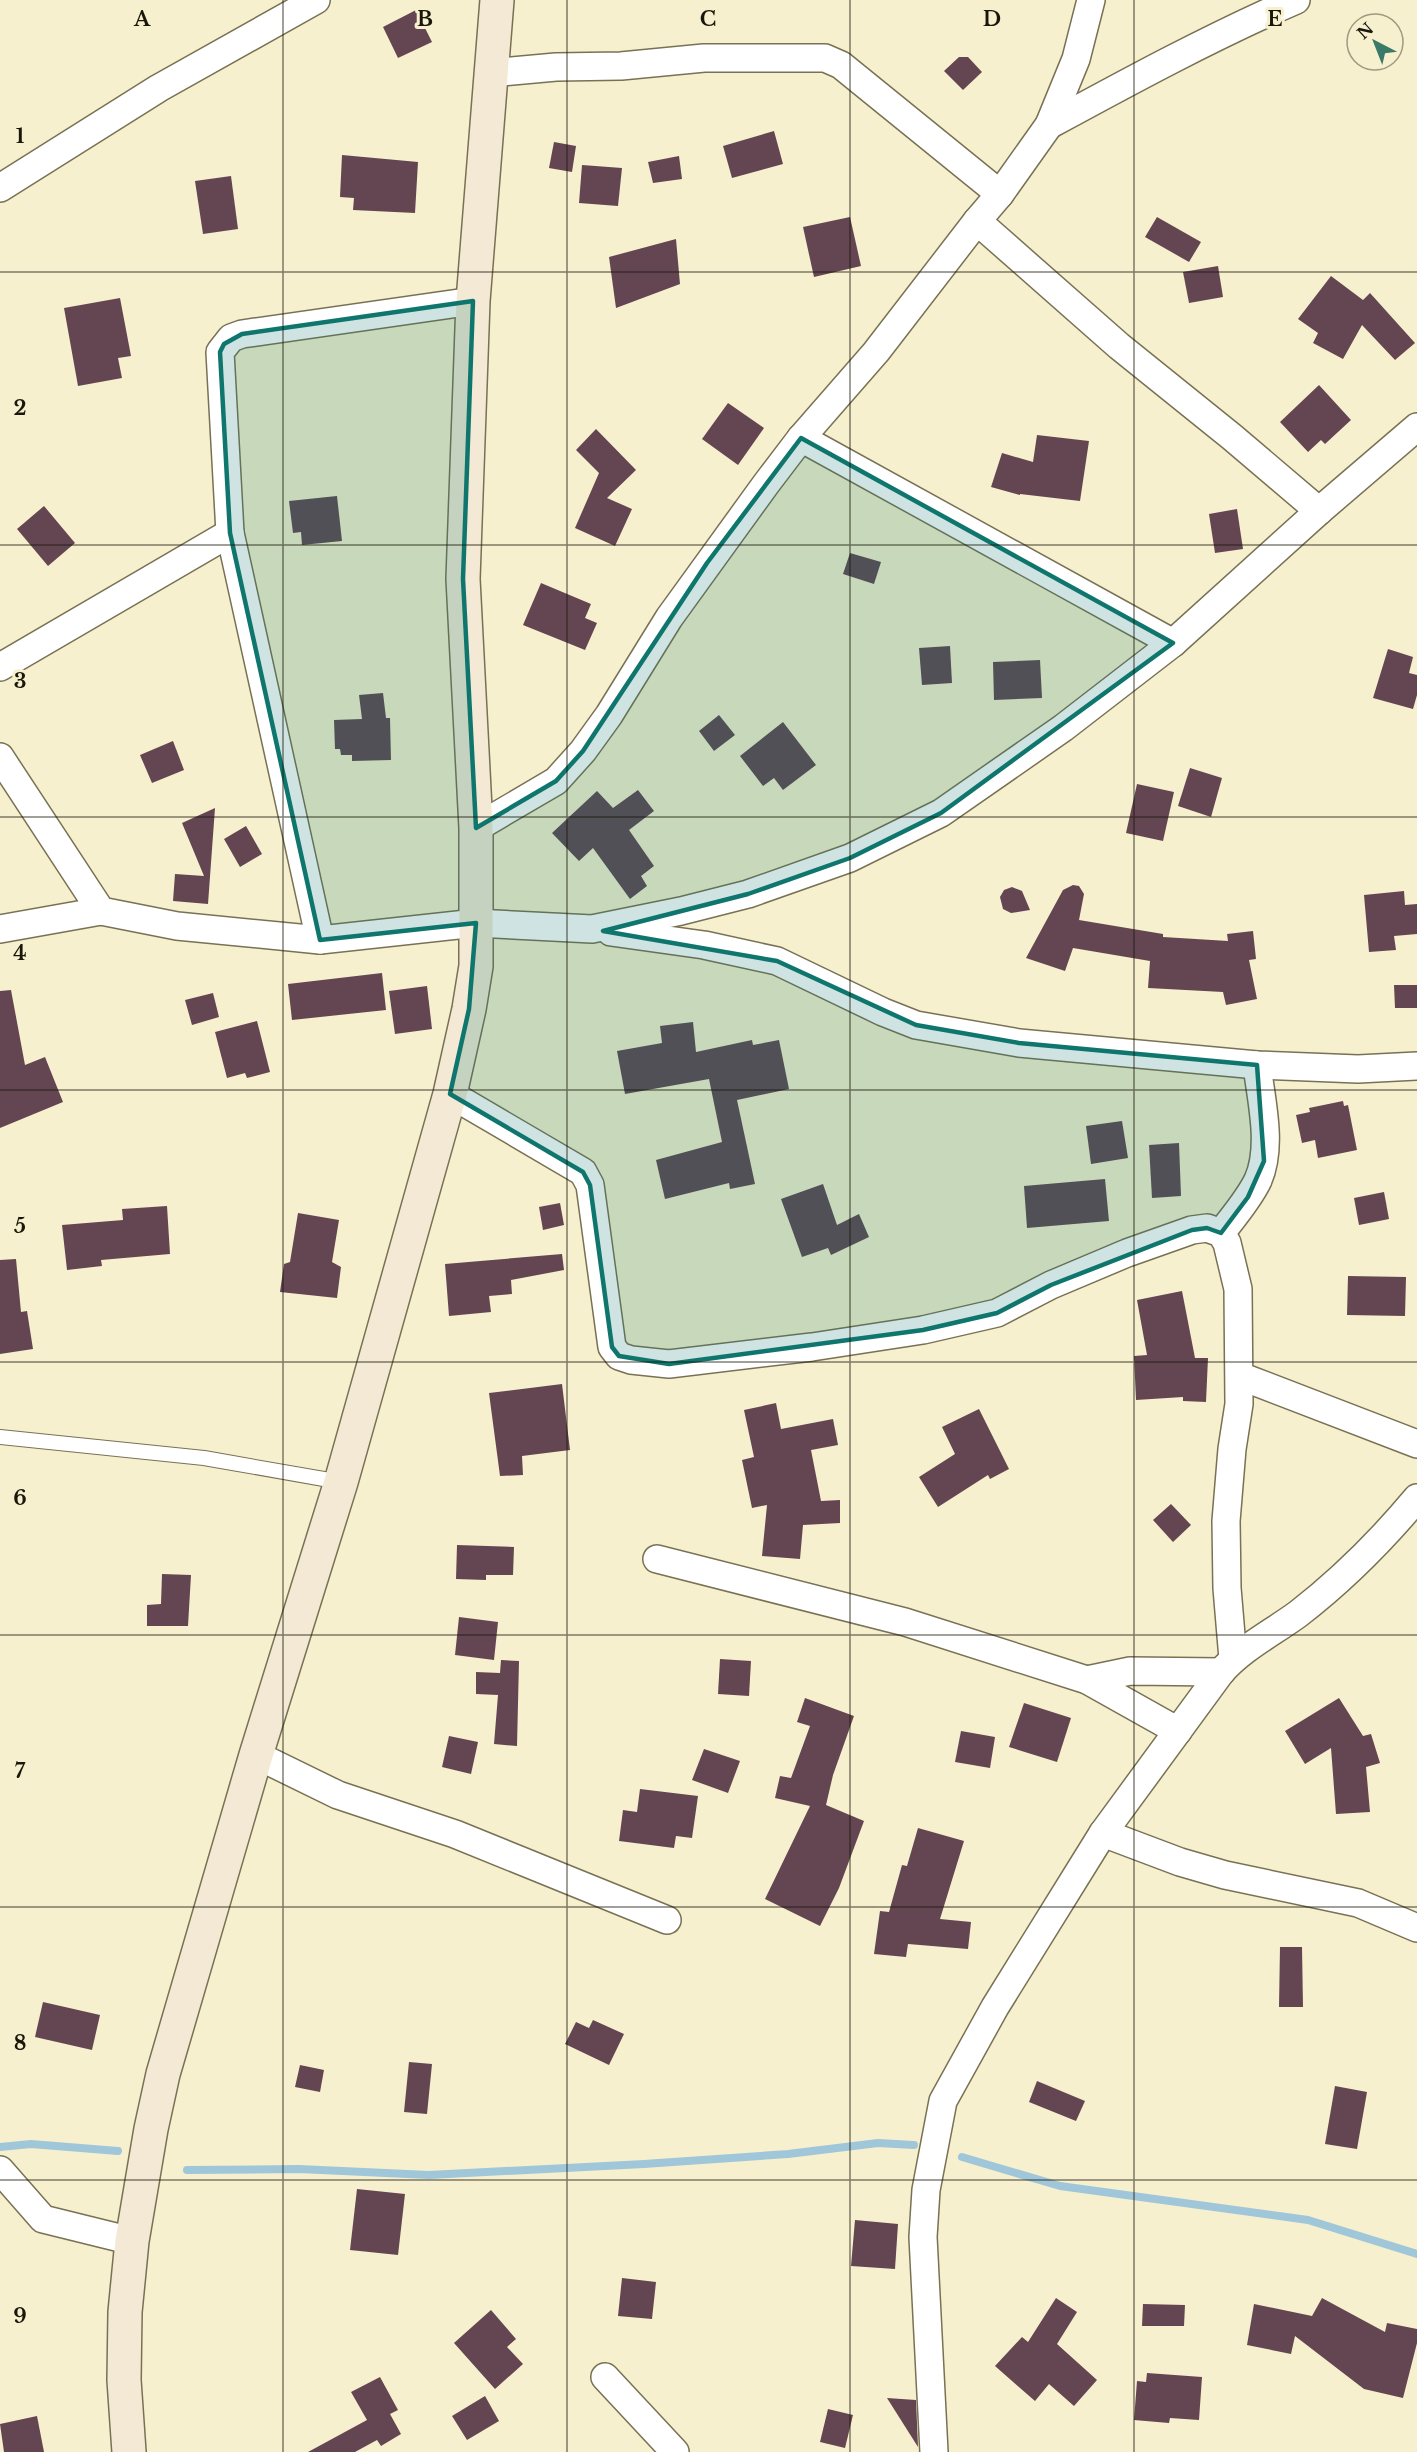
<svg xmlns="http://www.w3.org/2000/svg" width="1417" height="2452" viewBox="0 0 1417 2452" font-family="'Libre Baskerville',serif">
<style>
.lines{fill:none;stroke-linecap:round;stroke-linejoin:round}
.stream{stroke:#a0c7d9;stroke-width:8}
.building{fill:#634652}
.lane-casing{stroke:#787154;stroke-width:16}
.street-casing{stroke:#787154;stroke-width:30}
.secondary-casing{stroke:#787154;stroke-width:36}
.lane{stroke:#fff;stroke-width:14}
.street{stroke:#fff;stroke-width:27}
.secondary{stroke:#f3e9d4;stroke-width:33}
.marked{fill:#0f766e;fill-opacity:0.2;stroke:#0f766e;stroke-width:4.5;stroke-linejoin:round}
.grid{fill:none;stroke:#19170b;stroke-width:1.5;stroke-opacity:0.55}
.grid-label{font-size:20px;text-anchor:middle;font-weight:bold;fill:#19170b;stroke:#f7f0ce;stroke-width:6;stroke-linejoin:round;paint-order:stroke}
</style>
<rect width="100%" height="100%" fill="#f7f0ce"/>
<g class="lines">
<g class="stream">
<path d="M 0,2147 L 31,2144 L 118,2151"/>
<path d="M 962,2157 L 1060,2186 L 1308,2220 L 1417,2254"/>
<path d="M 187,2170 L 299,2169 L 429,2175 L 644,2164 L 788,2154 L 878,2143 L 914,2145"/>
</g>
</g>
<g class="building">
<path d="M 416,10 L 432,42 L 398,58 L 383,27 Z"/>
<path d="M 959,57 L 968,57 L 982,72 L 963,90 L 944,71 Z"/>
<path d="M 774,131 L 783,164 L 732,178 L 723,146 Z"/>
<path d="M 554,142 L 576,146 L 572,172 L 549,168 Z"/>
<path d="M 342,155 L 418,162 L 415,213 L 353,210 L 354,198 L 340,197 Z"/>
<path d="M 679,156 L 682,179 L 653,183 L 648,162 Z"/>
<path d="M 582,165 L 622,168 L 618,206 L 579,203 Z"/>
<path d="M 231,176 L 238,229 L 203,234 L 195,181 Z"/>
<path d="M 850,217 L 861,266 L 814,277 L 803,227 Z"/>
<path d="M 1157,217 L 1201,242 L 1189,262 L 1145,237 Z"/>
<path d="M 676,239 L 680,284 L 616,308 L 609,257 Z"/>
<path d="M 1218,266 L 1223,297 L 1189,303 L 1183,272 Z"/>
<path d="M 1331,276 L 1363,300 L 1370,293 L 1415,343 L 1395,360 L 1362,325 L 1343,359 L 1313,343 L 1318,333 L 1298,319 Z"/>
<path d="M 120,298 L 131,356 L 118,358 L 122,378 L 78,386 L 64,308 Z"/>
<path d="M 1319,385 L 1351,420 L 1325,444 L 1321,440 L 1308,452 L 1280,422 Z"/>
<path d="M 728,403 L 764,428 L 738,465 L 702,439 Z"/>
<path d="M 596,429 L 636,470 L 607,498 L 632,509 L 615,546 L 575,528 L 599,473 L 576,450 Z"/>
<path d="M 1037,435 L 1089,441 L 1080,501 L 1020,494 L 1020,495 L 991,487 L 1002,453 L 1033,462 Z"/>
<path d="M 337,496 L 342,541 L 302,545 L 301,532 L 293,533 L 289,501 Z"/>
<path d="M 44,506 L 75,543 L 48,566 L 17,529 Z"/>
<path d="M 1237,509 L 1243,549 L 1215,553 L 1209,514 Z"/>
<path d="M 850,553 L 881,562 L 874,584 L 843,574 Z"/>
<path d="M 541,583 L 591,604 L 585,618 L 597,623 L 585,650 L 523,625 Z"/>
<path d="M 950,646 L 952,683 L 922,685 L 919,648 Z"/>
<path d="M 1388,649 L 1413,657 L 1409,673 L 1417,675 L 1417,695 L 1413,709 L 1373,698 Z"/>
<path d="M 1040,660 L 1042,698 L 994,700 L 993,662 Z"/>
<path d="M 383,693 L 386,718 L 390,718 L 391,760 L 352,761 L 352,755 L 341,755 L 340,749 L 335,749 L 334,720 L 362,719 L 359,695 Z"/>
<path d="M 719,715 L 735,735 L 714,751 L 699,731 Z"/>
<path d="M 783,722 L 816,765 L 783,790 L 774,778 L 763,786 L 740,756 Z"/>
<path d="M 173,741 L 184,770 L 152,783 L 140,755 Z"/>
<path d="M 1190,768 L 1222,778 L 1211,817 L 1178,806 Z"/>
<path d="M 1137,784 L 1174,792 L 1163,841 L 1126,833 Z"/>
<path d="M 638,790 L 654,811 L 629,830 L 654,866 L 641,876 L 647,886 L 630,899 L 593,848 L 579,861 L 552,833 L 597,791 L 613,808 Z"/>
<path d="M 215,808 L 208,904 L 173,901 L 175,874 L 204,876 L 182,823 Z"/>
<path d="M 246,826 L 262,854 L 240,867 L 224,839 Z"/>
<path d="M 1073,885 L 1079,886 L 1084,894 L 1079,920 L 1163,934 L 1163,937 L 1228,941 L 1227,934 L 1253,931 L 1256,959 L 1249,960 L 1257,999 L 1226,1005 L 1223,992 L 1148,988 L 1150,961 L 1073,948 L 1065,971 L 1026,958 L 1063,890 Z"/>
<path d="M 1012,887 L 1022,891 L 1030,910 L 1011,913 L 1003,909 L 1000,897 L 1004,890 Z"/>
<path d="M 1404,891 L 1405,905 L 1417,904 L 1417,934 L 1394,936 L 1396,950 L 1369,952 L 1364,895 Z"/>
<path d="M 382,973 L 386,1010 L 292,1020 L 288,984 Z"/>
<path d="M 1394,985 L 1417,985 L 1417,1008 L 1395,1008 Z"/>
<path d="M 427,986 L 432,1029 L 395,1034 L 389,991 Z"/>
<path d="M 11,990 L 25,1065 L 45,1057 L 63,1102 L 0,1128 L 0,991 Z"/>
<path d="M 213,993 L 219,1017 L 192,1025 L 185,1000 Z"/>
<path d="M 257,1021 L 270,1072 L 247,1078 L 245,1073 L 227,1078 L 215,1032 Z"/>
<path d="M 693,1022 L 696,1052 L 752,1040 L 753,1045 L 779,1040 L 789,1089 L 737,1100 L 755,1184 L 730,1189 L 729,1183 L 665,1199 L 656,1160 L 722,1142 L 709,1079 L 625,1094 L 617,1051 L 662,1043 L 660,1026 Z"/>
<path d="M 1343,1101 L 1344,1106 L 1348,1105 L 1357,1150 L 1318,1158 L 1315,1140 L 1302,1143 L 1296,1115 L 1310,1112 L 1309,1108 Z"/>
<path d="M 1122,1121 L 1128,1158 L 1091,1164 L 1086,1126 Z"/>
<path d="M 1179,1143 L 1181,1196 L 1152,1198 L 1149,1145 Z"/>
<path d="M 1105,1179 L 1109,1221 L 1027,1228 L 1024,1186 Z"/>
<path d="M 823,1184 L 837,1225 L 859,1214 L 869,1237 L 831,1255 L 828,1248 L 802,1257 L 781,1199 Z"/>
<path d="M 1384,1192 L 1389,1219 L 1359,1225 L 1354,1198 Z"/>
<path d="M 560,1203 L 564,1225 L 543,1230 L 539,1207 Z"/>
<path d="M 167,1206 L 170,1254 L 101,1260 L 102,1266 L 67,1270 L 62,1225 L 123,1220 L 122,1209 Z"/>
<path d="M 298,1213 L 339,1220 L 332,1262 L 341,1267 L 337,1298 L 280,1292 L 284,1264 L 290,1262 Z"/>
<path d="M 562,1254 L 564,1270 L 511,1280 L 512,1294 L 489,1296 L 491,1312 L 449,1316 L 445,1264 Z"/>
<path d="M 16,1259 L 21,1312 L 27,1311 L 33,1349 L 0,1354 L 0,1260 Z"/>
<path d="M 1348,1276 L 1406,1277 L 1405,1316 L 1347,1315 Z"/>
<path d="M 1182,1291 L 1195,1358 L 1208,1358 L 1206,1402 L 1183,1401 L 1183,1397 L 1136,1400 L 1134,1356 L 1147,1355 L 1137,1300 Z"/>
<path d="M 562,1384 L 570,1450 L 522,1456 L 523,1475 L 500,1476 L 489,1393 Z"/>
<path d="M 776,1403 L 781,1429 L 833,1419 L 838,1445 L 811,1450 L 821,1501 L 840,1500 L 840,1523 L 803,1525 L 800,1559 L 762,1556 L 767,1505 L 752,1508 L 742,1460 L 754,1457 L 744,1410 Z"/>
<path d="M 979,1409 L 1009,1469 L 990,1479 L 988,1475 L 938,1507 L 919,1477 L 955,1454 L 942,1427 Z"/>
<path d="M 1171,1504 L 1191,1525 L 1173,1542 L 1153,1520 Z"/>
<path d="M 457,1545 L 514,1547 L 513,1575 L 486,1575 L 486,1580 L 456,1579 Z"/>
<path d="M 162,1574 L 191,1575 L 188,1626 L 147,1626 L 147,1605 L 161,1604 Z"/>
<path d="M 459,1617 L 498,1622 L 494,1660 L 455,1655 Z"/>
<path d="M 720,1659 L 751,1661 L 749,1696 L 718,1694 Z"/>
<path d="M 501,1660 L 519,1661 L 517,1746 L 494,1744 L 498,1695 L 476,1694 L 476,1672 L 500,1673 Z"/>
<path d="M 805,1698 L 854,1716 L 833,1775 L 826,1805 L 864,1821 L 839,1888 L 820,1926 L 765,1899 L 810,1806 L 775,1798 L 780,1776 L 791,1778 L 810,1726 L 797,1722 Z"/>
<path d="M 1339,1698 L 1363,1736 L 1371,1734 L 1380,1763 L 1366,1767 L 1370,1812 L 1336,1814 L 1331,1748 L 1305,1764 L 1285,1731 Z"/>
<path d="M 1024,1703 L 1071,1718 L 1057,1762 L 1009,1747 Z"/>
<path d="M 961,1731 L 995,1737 L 990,1768 L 955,1762 Z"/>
<path d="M 449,1736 L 478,1742 L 471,1774 L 442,1767 Z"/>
<path d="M 704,1749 L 740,1761 L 728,1793 L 692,1780 Z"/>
<path d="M 640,1789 L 698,1796 L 692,1838 L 676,1836 L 674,1848 L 619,1841 L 623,1810 L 637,1812 Z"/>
<path d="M 918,1828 L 964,1841 L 940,1919 L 971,1922 L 968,1949 L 908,1944 L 906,1957 L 874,1954 L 880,1911 L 889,1912 L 902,1865 L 907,1866 Z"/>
<path d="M 1280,1947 L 1302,1947 L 1303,2007 L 1279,2007 Z"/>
<path d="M 43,2002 L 100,2015 L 92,2050 L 35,2037 Z"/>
<path d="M 593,2020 L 624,2034 L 609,2065 L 565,2044 L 576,2022 L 589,2028 Z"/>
<path d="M 409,2062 L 432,2064 L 427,2114 L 404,2112 Z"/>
<path d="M 300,2065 L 324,2070 L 320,2092 L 295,2087 Z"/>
<path d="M 1037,2081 L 1085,2101 L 1076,2121 L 1029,2102 Z"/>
<path d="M 1335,2086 L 1367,2092 L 1357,2149 L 1325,2144 Z"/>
<path d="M 357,2189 L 405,2194 L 398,2255 L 350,2250 Z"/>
<path d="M 855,2220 L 898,2224 L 895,2269 L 851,2266 Z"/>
<path d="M 622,2278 L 656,2282 L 652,2319 L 618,2316 Z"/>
<path d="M 1056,2298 L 1077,2312 L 1057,2344 L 1097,2380 L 1074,2406 L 1049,2384 L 1035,2401 L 995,2366 L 1022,2337 L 1028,2342 Z"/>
<path d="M 1322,2298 L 1385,2332 L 1387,2323 L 1417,2329 L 1417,2343 L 1403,2398 L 1364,2389 L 1295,2336 L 1291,2354 L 1247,2345 L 1254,2304 L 1312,2316 Z"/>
<path d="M 1143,2304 L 1185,2305 L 1184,2326 L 1142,2326 Z"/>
<path d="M 491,2310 L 516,2339 L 507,2347 L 523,2364 L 495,2389 L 454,2343 Z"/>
<path d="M 1147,2373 L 1202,2377 L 1199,2420 L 1170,2418 L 1169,2423 L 1134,2420 L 1137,2381 L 1146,2382 Z"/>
<path d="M 380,2377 L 398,2410 L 390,2414 L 401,2434 L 381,2446 L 377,2440 L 355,2452 L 308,2452 L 367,2420 L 351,2392 Z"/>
<path d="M 485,2396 L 499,2421 L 467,2440 L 452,2416 Z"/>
<path d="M 887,2398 L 916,2400 L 918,2447 Z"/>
<path d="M 828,2409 L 853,2415 L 845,2448 L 820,2442 Z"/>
<path d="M 37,2416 L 44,2452 L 4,2452 L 0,2424 Z"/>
</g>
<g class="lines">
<defs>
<path id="lane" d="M 0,1437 L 204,1458 L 341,1482"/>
<g id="street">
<path d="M 491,73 L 556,67 L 621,66 L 704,58 L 825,58 L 841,65 L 1000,194"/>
<path d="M 1049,125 C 1130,81 1211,37 1296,0"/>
<path d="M 0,188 L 159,88 L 316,0"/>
<path d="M 977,221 L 1119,346 L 1232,437 L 1319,511"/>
<path d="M 801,438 L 1173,643"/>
<path d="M 0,667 L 230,533"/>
<path d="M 0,757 L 101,911 L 177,926 L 320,940 L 476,923 L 592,929 L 681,911 L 748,894 L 850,858 L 941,813 L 1063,728 L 1173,643 L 1319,511 L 1417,427"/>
<path d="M 476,828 L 556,781 L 583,751 L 609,715 L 669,618 L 766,484 L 801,438 L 876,352 L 977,221 L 1000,194 L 1049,125 L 1076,59 L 1091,0"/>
<path d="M 0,929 L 101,911"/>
<path d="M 611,932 L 704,945 L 777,961 L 883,1012 L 916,1025 L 1019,1043 L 1257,1065 L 1358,1069 L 1417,1066"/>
<path d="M 320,940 L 230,533 L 220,352 L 231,338 L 242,334 L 473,301"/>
<path d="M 450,1094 L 583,1172 L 590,1185 L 612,1347 L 619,1356 L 631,1360 L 669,1364 L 812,1347 L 923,1330 L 997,1313 L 1051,1285 L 1127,1253 L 1192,1230 L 1207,1228 L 1221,1233 L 1227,1243 L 1238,1289 L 1239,1404 L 1232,1449 L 1226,1521 L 1227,1588 L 1233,1659"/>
<path d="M 1221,1233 C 1234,1216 1249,1199 1258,1180 C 1273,1146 1261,1100 1257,1065"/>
<path d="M 1240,1376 L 1417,1444"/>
<path d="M 657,1559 L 905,1622 L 1087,1680 L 1178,1731"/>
<path d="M 1087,1680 L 1130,1671 L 1221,1672"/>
<path d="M 256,1755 L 338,1795 L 455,1834 L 667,1920"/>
<path d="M 1103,1833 L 1180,1862 L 1225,1875 L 1358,1903 L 1417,1928"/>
<path d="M 0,2170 L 43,2219 L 132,2241"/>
<path d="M 605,2377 L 675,2452"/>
<path d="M 934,2452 L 923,2237 L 926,2190 L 943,2101 L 995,2007 L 1103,1833 L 1221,1672 C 1242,1648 1272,1633 1298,1614 C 1342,1580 1381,1541 1417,1498"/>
</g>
<path id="secondary" d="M 129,2452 L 124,2380 L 125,2312 L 132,2241 L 151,2129 L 163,2074 L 256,1755 L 341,1482 L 450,1094 L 469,1009 L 476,966 L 476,828 L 463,579 L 473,301 L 497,0"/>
</defs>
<use href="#lane" class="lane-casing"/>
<use href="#street" class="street-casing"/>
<use href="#secondary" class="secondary-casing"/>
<use href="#lane" class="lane"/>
<use href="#street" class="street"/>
<use href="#secondary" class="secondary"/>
</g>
<path class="marked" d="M 473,301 L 463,579 L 476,828 L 556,781 L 583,751 L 707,563 L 801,438 L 1173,643 L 941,813 L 850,858 L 748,894 L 603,931 L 777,961 L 916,1025 L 1019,1043 L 1257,1065 L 1264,1161 L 1248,1197 L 1221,1233 L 1207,1228 L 1192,1230 L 1051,1285 L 997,1313 L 923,1330 L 669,1364 L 619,1356 L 612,1347 L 590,1185 L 583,1172 L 450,1094 L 469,1009 L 476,923 L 320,940 L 230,533 L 220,352 L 224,344 L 242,334 Z"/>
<path class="grid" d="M 283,0 L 283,2452M 567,0 L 567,2452M 850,0 L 850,2452M 1134,0 L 1134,2452M 0,272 L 1417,272M 0,545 L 1417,545M 0,817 L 1417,817M 0,1090 L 1417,1090M 0,1362 L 1417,1362M 0,1635 L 1417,1635M 0,1907 L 1417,1907M 0,2180 L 1417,2180"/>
<g class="grid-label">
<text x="142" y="26">A</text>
<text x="425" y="26">B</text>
<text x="708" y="26">C</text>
<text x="992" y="26">D</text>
<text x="1275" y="26">E</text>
<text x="20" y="143">1</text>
<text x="20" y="415">2</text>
<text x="20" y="688">3</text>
<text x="20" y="960">4</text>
<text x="20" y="1233">5</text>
<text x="20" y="1505">6</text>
<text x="20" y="1778">7</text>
<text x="20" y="2050">8</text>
<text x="20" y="2323">9</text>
</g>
<g transform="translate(1375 42) rotate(318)"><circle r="28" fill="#f7f0ce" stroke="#9e9980" stroke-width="1.5"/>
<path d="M0-4.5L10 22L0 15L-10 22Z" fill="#3b7a68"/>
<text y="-9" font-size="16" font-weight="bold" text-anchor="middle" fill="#19170b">N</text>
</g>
</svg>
